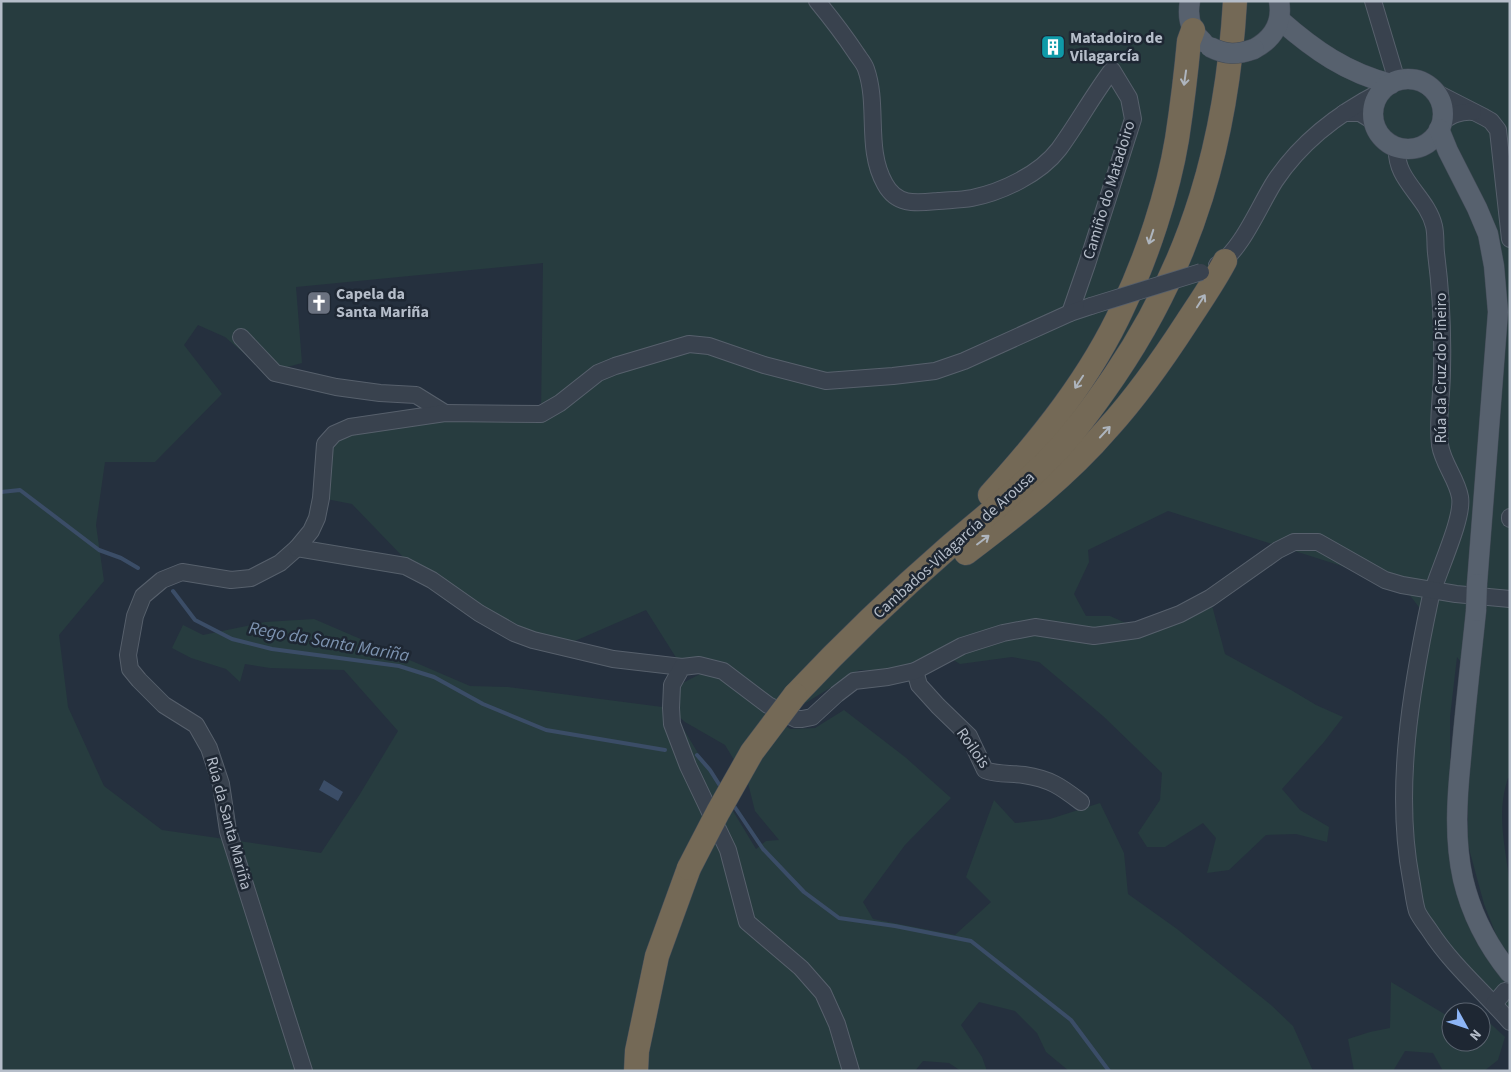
<svg xmlns="http://www.w3.org/2000/svg" width="1511" height="1072" viewBox="0 0 1511 1072" font-family="'Source Sans 3',sans-serif">
<style>
.green{fill:#273c3f;fill-rule:evenodd}
.water{fill:#3b4d67}
.lines{fill:none;stroke-linecap:round;stroke-linejoin:round}
.stream{stroke:#3b4d67;stroke-width:4}
.minor-casing{stroke:#57606c;stroke-width:18}
.major-casing{stroke:#424b57;stroke-width:21}
.highway-casing{stroke:#444d59;stroke-width:25}
.minor{stroke:#39424e;stroke-width:16}
.major{stroke:#57616e;stroke-width:20}
.highway{stroke:#746956;stroke-width:24}
.minor-bridge-casing{stroke:#57606c;stroke-width:18;stroke-linecap:butt}
.major-bridge-casing{stroke:#424b57;stroke-width:21;stroke-linecap:butt}
.highway-bridge-casing{stroke:#444d59;stroke-width:25;stroke-linecap:butt}
.minor-bridge{stroke:#39424e;stroke-width:16}
.major-bridge{stroke:#57616e;stroke-width:20}
.highway-bridge{stroke:#746956;stroke-width:24}
.oneway{stroke:#aeb5be}
.labels{text-anchor:middle;dominant-baseline:central;stroke-width:5;stroke-linejoin:round;paint-order:stroke}
.poi-label{font-size:16px;font-weight:bold;fill:#b5bdc9;stroke:#1e2733;text-anchor:start}
.street-label{font-size:16px;fill:#b5bdc9;stroke:#1e2733}
.water-label{font-size:18px;font-style:italic;fill:#7d93b0;stroke:#1e2733}
</style>
<rect width="100%" height="100%" fill="#25303e"/>
<g class="green">
<path d="M 1,1 L 1510,1 L 1510,778 L 1508,778 C 1495,817 1507,850 1510,889 C 1511,911 1510,933 1510,955 L 1499,942 L 1484,904 L 1468,845 L 1468,791 L 1477,684 L 1457,657 L 1450,717 L 1450,822 L 1500,971 L 1510,986 L 1510,1020 L 1442,949 L 1409,890 L 1410,714 L 1428,619 L 1402,585 L 1168,511 L 1088,550 L 1089,562 L 1074,594 L 1086,616 L 1110,616 L 1128,624 L 1210,598 L 1225,654 L 1291,690 L 1316,705 L 1343,717 L 1324,742 L 1282,789 L 1300,810 L 1329,827 L 1327,842 L 1296,834 L 1266,835 L 1229,870 L 1207,873 L 1216,838 L 1203,823 L 1165,847 L 1147,847 L 1138,833 L 1160,800 L 1162,773 L 1103,716 L 1039,662 L 1012,657 L 960,664 L 945,655 L 900,670 L 859,670 L 804,704 L 786,696 L 768,705 L 723,671 L 682,667 L 646,610 L 561,647 L 514,633 L 404,558 L 352,504 L 321,498 L 325,444 L 350,427 L 541,414 L 543,263 L 296,287 L 302,363 L 287,367 L 270,376 L 225,337 L 198,325 L 184,345 L 222,394 L 155,462 L 105,462 L 96,525 L 104,581 L 59,635 L 68,707 L 104,786 L 162,830 L 321,853 L 360,794 L 398,731 L 344,670 L 270,668 L 245,664 L 240,682 L 226,669 L 191,658 L 172,648 L 183,625 L 203,635 L 265,622 L 314,619 L 470,686 L 508,687 L 670,708 L 677,686 L 702,673 L 720,677 L 790,729 L 815,728 L 844,710 L 905,757 L 951,798 L 905,845 L 863,902 L 873,919 L 955,935 L 991,902 L 966,877 L 994,800 L 1015,823 L 1050,819 L 1100,803 L 1124,853 L 1128,894 L 1177,929 L 1271,1005 L 1293,1026 L 1313,1071 L 1069,1071 L 1046,1052 L 1037,1033 L 1015,1011 L 979,1002 L 961,1025 L 982,1057 L 987,1071 L 961,1071 L 949,1063 L 923,1061 L 915,1071 L 1,1071 ZM 672,710 L 685,722 L 725,745 L 748,783 L 755,811 L 779,840 L 766,841 L 756,849 Z"/>
<path d="M 1391,982 L 1451,1018 L 1451,1042 L 1481,1042 L 1482,1016 L 1505,1037 L 1498,1060 L 1484,1071 L 1443,1071 L 1433,1053 L 1405,1051 L 1393,1071 L 1354,1071 L 1348,1039 L 1370,1032 L 1390,1028 Z"/>
</g>
<path class="water" d="M 324,780 L 343,792 L 338,801 L 319,790 Z"/>
<g class="lines">
<g class="stream">
<path d="M 1,492 L 20,490 L 99,550 L 121,558 L 138,568"/>
<path d="M 173,591 L 195,620 L 232,639 L 272,649 L 399,666 L 434,677 L 483,704 L 546,730 L 665,750"/>
<path d="M 697,755 L 710,770 L 722,789"/>
<path d="M 732,803 L 763,849 L 804,892 L 839,918 L 895,926 L 971,941 L 1071,1020 L 1109,1071"/>
</g>
<defs>
<g id="minor">
<path d="M 817,1 C 831,18 844,35 856,53 C 859,58 864,63 866,69 C 879,106 865,149 885,184 C 897,206 916,203 938,201 C 949,200 961,200 972,198 C 1002,192 1040,174 1059,149 C 1078,123 1093,95 1112,70 L 1129,98 L 1133,119 L 1087,264 L 1070,313"/>
<path d="M 1373,1 L 1397,81"/>
<path d="M 1435,92 L 1484,117 L 1491,121 L 1498,130 L 1510,239"/>
<path d="M 1344,113 L 1360,113 L 1373,121"/>
<path d="M 1441,122 C 1452,115 1460,111 1473,112"/>
<path d="M 1397,147 C 1394,180 1427,196 1434,226 C 1436,234 1435,244 1436,253 C 1441,292 1443,331 1442,370 C 1442,395 1437,420 1440,445 C 1443,464 1457,479 1460,497 C 1464,519 1436,575 1430,600 C 1411,689 1394,789 1411,879 C 1413,889 1414,901 1417,911 C 1420,918 1426,925 1430,931 C 1452,965 1483,991 1510,1022"/>
<path d="M 1217,265 C 1241,252 1260,204 1275,181 C 1301,142 1339,113 1380,92"/>
<path d="M 241,337 L 275,373 L 336,387 L 380,393 L 416,395 L 445,413"/>
<path d="M 1510,517 L 1510,519"/>
<path d="M 297,548 L 280,563 L 251,578 L 231,580 L 182,572 L 162,580 L 143,596 L 135,616 L 128,655 L 130,669 L 139,680 L 164,705 L 196,725 L 209,748 L 221,784 L 228,831 L 304,1071"/>
<path d="M 682,667 L 613,659 L 533,640 L 514,633 L 479,613 L 432,580 L 405,566 L 297,548 L 311,531 L 317,518 L 321,498 L 325,444 L 334,434 L 350,427 L 445,413 L 541,414 L 560,403 L 598,373 L 615,366 L 689,344 L 709,346 L 764,365 L 826,381 L 893,376 L 935,371 L 964,361 L 1070,313 L 1091,306"/>
<path d="M 915,671 L 919,685 L 938,706 L 969,736 L 985,770 C 997,775 1011,773 1024,775 C 1050,779 1060,786 1081,802"/>
<path d="M 1494,1004 L 1505,991"/>
<path d="M 851,1071 L 837,1024 L 823,993 L 801,968 L 747,922 L 728,850 L 688,766 L 672,724 L 671,708 L 672,685 L 682,667 L 699,665 L 723,671 L 768,705 L 796,719 L 802,719 L 812,717 L 837,694 L 854,681 L 888,677 L 915,671 L 962,646 L 1003,633 L 1035,627 L 1094,636 L 1137,630 L 1180,614 L 1210,598 L 1278,550 L 1294,542 L 1318,542 L 1385,580 L 1402,585 L 1456,594 L 1510,599"/>
</g>
<g id="major">
<path d="M 1190,1 C 1187,17 1190,31 1203,42"/>
<path d="M 1280,20 C 1314,50 1347,73 1391,84"/>
<path d="M 1254,49 C 1273,39 1283,23 1279,1"/>
<circle cx="1408" cy="114" r="35"/>
<path d="M 1439,129 L 1448,151 L 1477,208 L 1488,234 L 1494,266 L 1498,312 L 1477,584"/>
<path d="M 1476,611 C 1471,660 1465,709 1461,758 C 1457,797 1454,839 1463,879 C 1471,913 1488,946 1510,973"/>
</g>
<g id="highway">
<path d="M 990,495 C 1041,439 1091,377 1123,307 C 1147,257 1168,193 1177,139 C 1182,106 1186,74 1189,41 L 1193,30"/>
<path d="M 966,553 C 1016,515 1067,476 1108,428 C 1138,395 1163,359 1187,322 C 1200,302 1214,282 1225,261"/>
<path d="M 795,695 C 844,643 895,594 949,547 C 984,517 1020,489 1052,456 C 1075,432 1096,403 1115,375 C 1193,260 1227,139 1235,1"/>
<path d="M 636,1071 L 637,1051 L 657,956 L 689,868"/>
</g>
</defs>
<use href="#minor" class="minor-casing"/>
<use href="#major" class="major-casing"/>
<use href="#highway" class="highway-casing"/>
<use href="#minor" class="minor"/>
<use href="#major" class="major"/>
<use href="#highway" class="highway"/>
<defs>
<path id="minor-bridge" d="M 1091,306 L 1201,272"/>
<g id="major-bridge">
<path d="M 1210,47 C 1226,55 1237,55 1254,49"/>
<path d="M 1476,611 L 1477,584"/>
</g>
<path id="highway-bridge" d="M 689,868 L 718,812 L 752,752 L 795,695"/>
</defs>
<use href="#minor-bridge" class="minor-bridge-casing"/>
<use href="#major-bridge" class="major-bridge-casing"/>
<use href="#highway-bridge" class="highway-bridge-casing"/>
<use href="#minor-bridge" class="minor-bridge"/>
<use href="#major-bridge" class="major-bridge"/>
<use href="#highway-bridge" class="highway-bridge"/>
</g>
<defs><path id="oneway-shaft" d="M-6 0H5M1.5-3L5.5 0L1.5 3" fill="none" stroke-width="1.6" stroke-linecap="round" stroke-linejoin="round" transform="scale(1.25)"/></defs>
<g class="oneway">
<use href="#oneway-shaft" transform="translate(1185 78) rotate(98)"/>
<use href="#oneway-shaft" transform="translate(1151 237) rotate(108)"/>
<use href="#oneway-shaft" transform="translate(1201 301) rotate(-57)"/>
<use href="#oneway-shaft" transform="translate(1079 382) rotate(123)"/>
<use href="#oneway-shaft" transform="translate(1105 432) rotate(-47)"/>
<use href="#oneway-shaft" transform="translate(983 540) rotate(-37)"/>
</g>
<defs>
<symbol id="building-square" viewBox="-11 -11 22 22"><rect x="-9" y="-9" width="18" height="18" rx="4" fill="#0f9aa8" stroke="#1e2733"/><path d="M-4-6H4V6H1V3H-1V6H-4ZM-2.5-4.3h1.7v1.8h-1.7ZM.8-4.3h1.7v1.8H.8ZM-2.5-1h1.7V.8h-1.7ZM.8-1h1.7V.8H.8Z" fill="#fff"/></symbol>
<symbol id="church-square" viewBox="-11 -11 22 22"><rect x="-9" y="-9" width="18" height="18" rx="4" fill="#6b7280" stroke="#1e2733"/><path d="M-1.2-6h2.4v3.5h3.3v2.4h-3.3V6h-2.4V-.1h-3.3v-2.4h3.3Z" fill="#fff"/></symbol>
</defs>
<g fill-rule="evenodd">
<use href="#building-square" x="1039" y="33" width="28" height="28"/>
<use href="#church-square" x="305" y="289" width="28" height="28"/>
</g>
<g class="labels">
<g class="poi-label">
<text x="1070" y="38">Matadoiro de<tspan x="1070" dy="18">Vilagarcía</tspan></text>
<text x="336" y="294">Capela da<tspan x="336" dy="18">Santa Mariña</tspan></text>
</g>
<g class="street-label">
<text transform="translate(1109 190) rotate(-73)">Camiño do Matadoiro</text>
<text transform="translate(1441 368) rotate(-90)">Rúa da Cruz do Piñeiro</text>
<text transform="translate(954 545) rotate(-42)">Cambados-Vilagarcía de Arousa</text>
<text transform="translate(973 748) rotate(55)">Roilois</text>
<text transform="translate(229 823) rotate(75)">Rúa da Santa Mariña</text>
</g>
<g class="water-label">
<text transform="translate(329 642) rotate(10)">Rego da Santa Mariña</text>
</g>
</g>
<rect width="1511" height="1072" fill="none" stroke="#b5bdc9" stroke-width="5"/>
<g transform="translate(1466 1027) rotate(130)"><circle r="24" fill="#1e2733" stroke="#5a636f"/>
<path d="M0-4L9 19L0 12L-9 19Z" fill="#8db5f6"/>
<text y="-8" font-size="14" font-weight="bold" text-anchor="middle" fill="#b5bdc9">N</text>
</g>
</svg>
